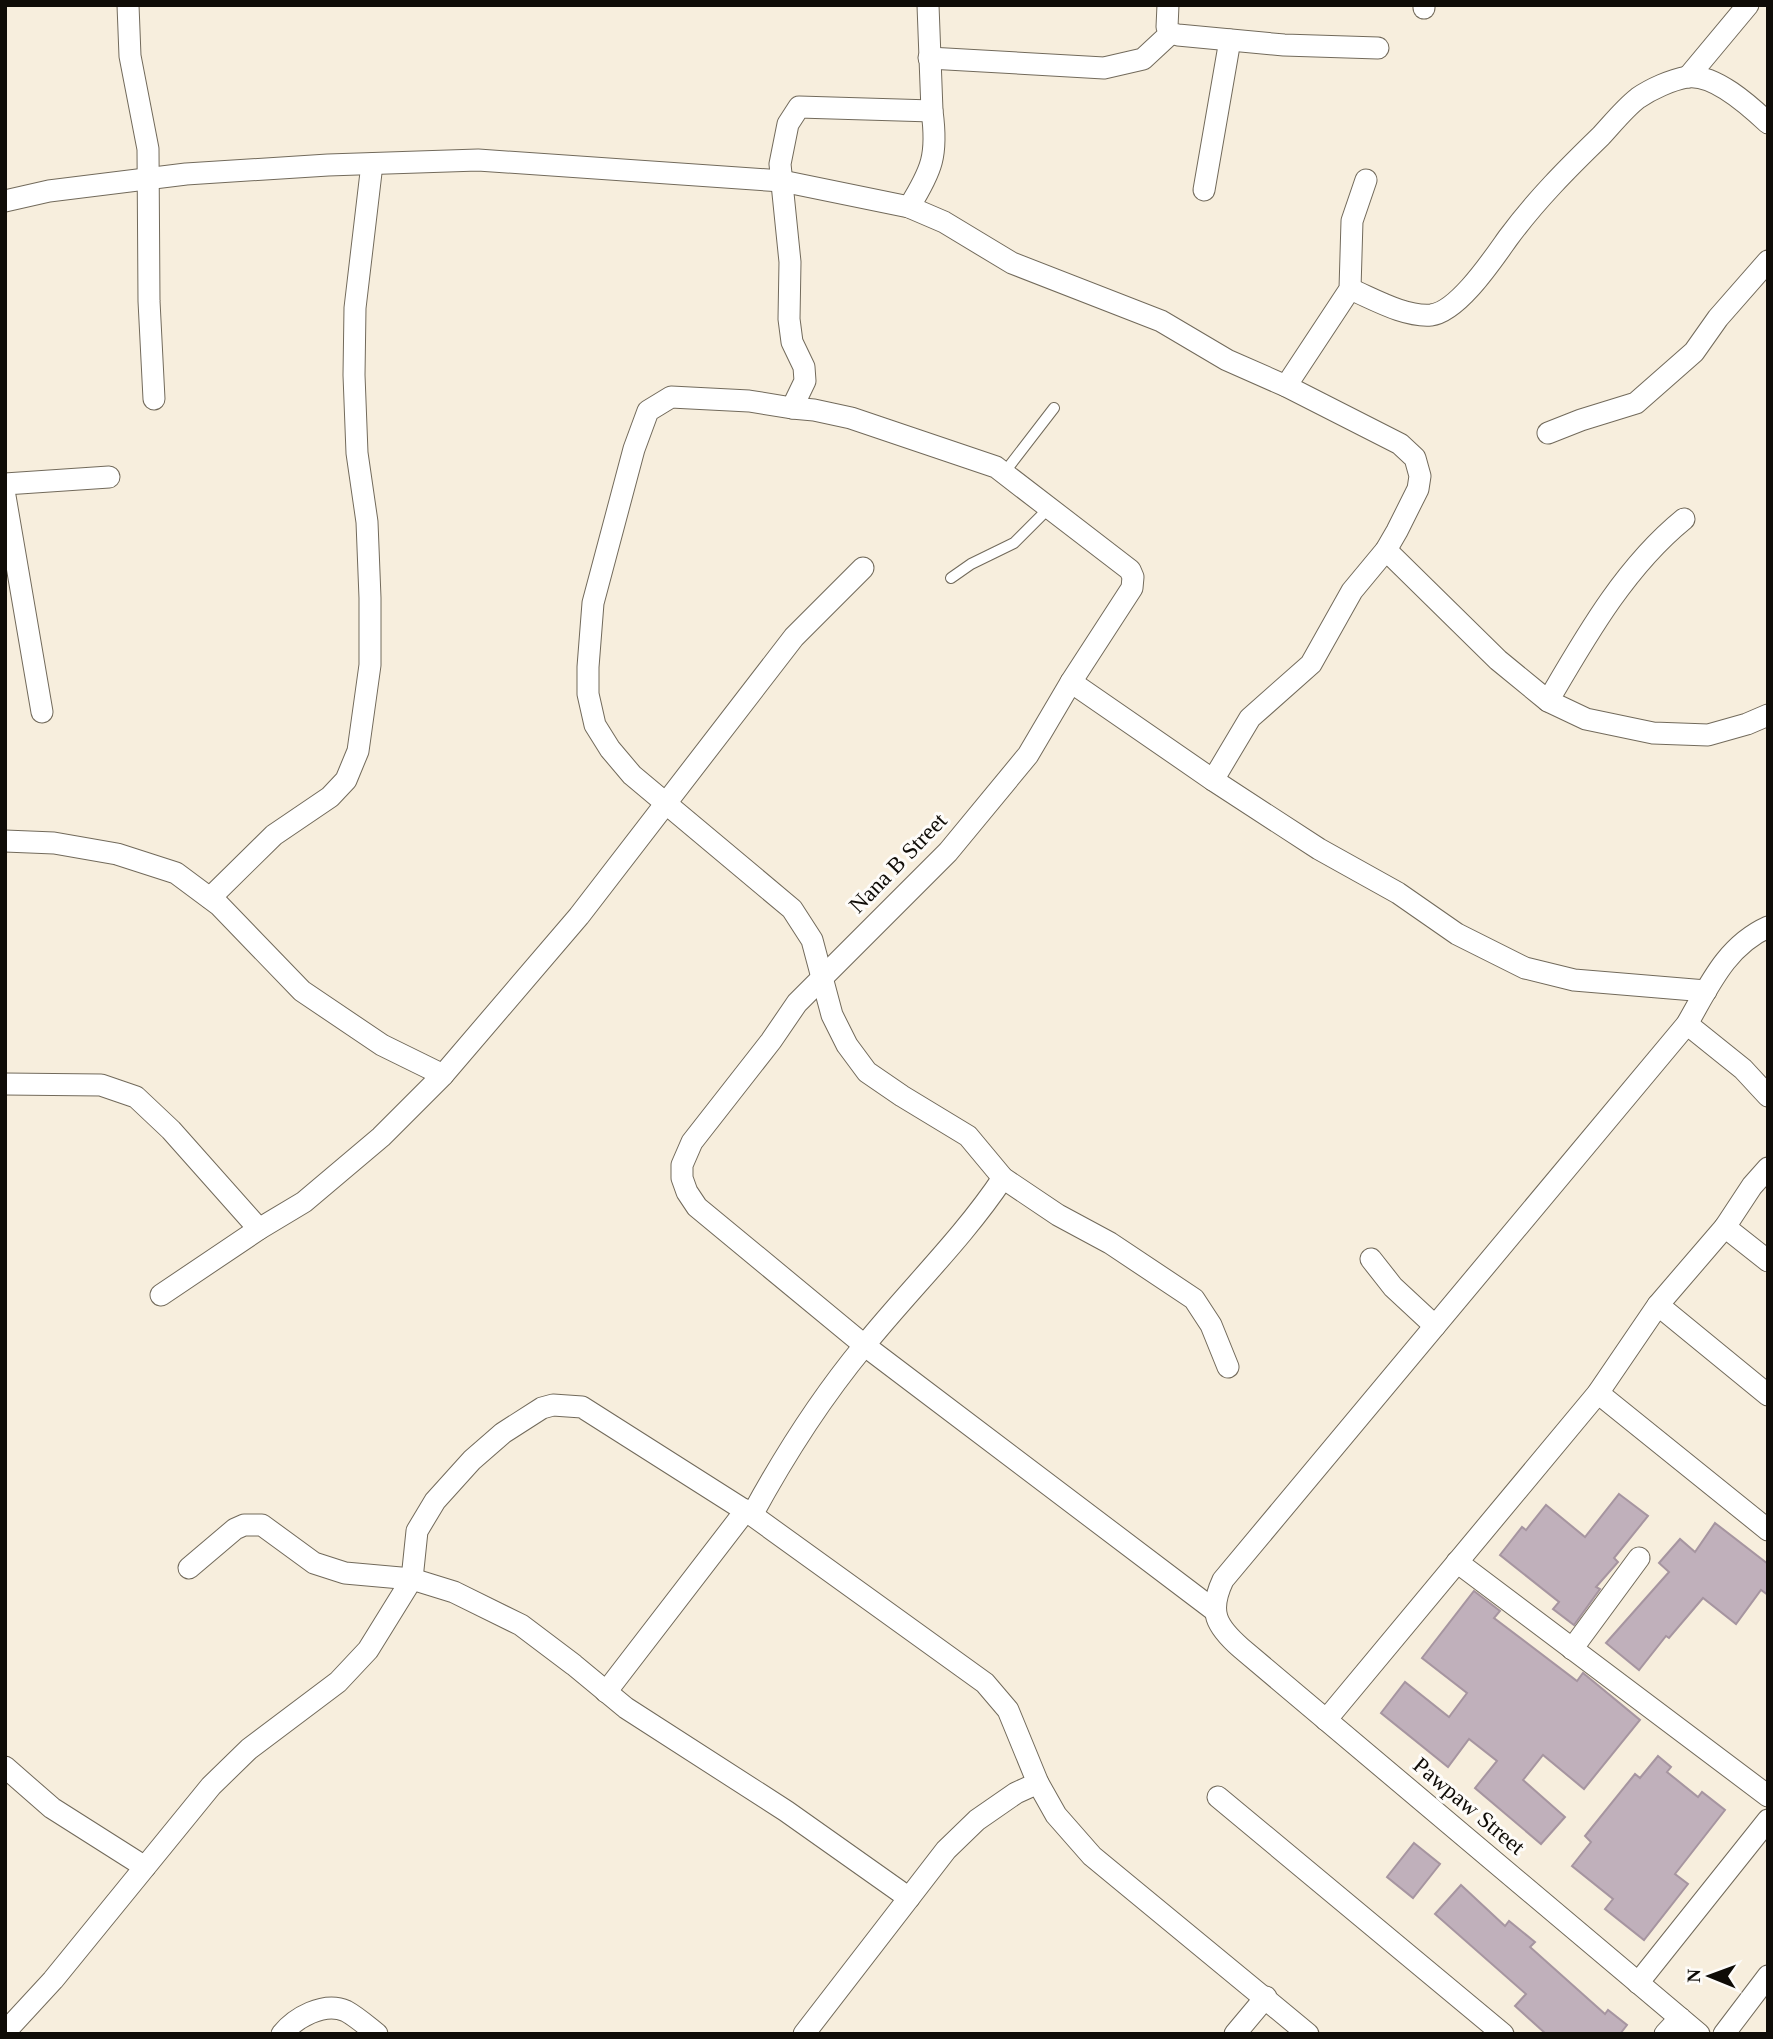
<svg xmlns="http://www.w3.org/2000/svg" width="1773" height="2039" viewBox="0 0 1773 2039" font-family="'Times New Roman',serif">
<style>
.building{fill:#c0b0bb;stroke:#a695a0;stroke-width:2}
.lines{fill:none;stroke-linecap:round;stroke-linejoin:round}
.service-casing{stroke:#726a5b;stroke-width:12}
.minor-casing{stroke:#726a5b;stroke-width:23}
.service{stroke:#fff;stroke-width:10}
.minor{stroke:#fff;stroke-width:21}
.labels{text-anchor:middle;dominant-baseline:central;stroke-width:6;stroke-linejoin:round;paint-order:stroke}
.street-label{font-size:23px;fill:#0f0c07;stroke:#fefcf9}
</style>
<rect width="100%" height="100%" fill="#f7eedd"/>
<g class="building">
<path d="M 1619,1494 L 1648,1516 L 1614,1558 L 1618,1562 L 1596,1587 L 1600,1589 L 1574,1625 L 1553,1609 L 1559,1602 L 1500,1555 L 1522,1527 L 1526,1530 L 1546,1505 L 1585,1537 Z"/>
<path d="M 1715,1523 L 1768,1564 L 1768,1595 L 1761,1590 L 1736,1624 L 1703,1598 L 1669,1638 L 1666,1636 L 1639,1670 L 1606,1643 L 1669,1572 L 1659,1563 L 1680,1539 L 1695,1552 Z"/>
<path d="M 1474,1591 L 1500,1611 L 1494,1618 L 1577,1681 L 1583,1673 L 1640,1720 L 1584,1789 L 1543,1755 L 1523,1780 L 1565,1817 L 1541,1844 L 1475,1788 L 1497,1761 L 1469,1739 L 1448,1767 L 1381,1713 L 1405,1682 L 1449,1717 L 1467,1693 L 1422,1658 Z"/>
<path d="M 1658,1756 L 1671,1767 L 1667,1772 L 1698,1797 L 1702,1792 L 1725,1810 L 1675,1874 L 1688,1884 L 1644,1940 L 1605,1909 L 1613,1899 L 1572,1866 L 1591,1842 L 1585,1836 L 1635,1774 L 1640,1778 Z"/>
<path d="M 1414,1843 L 1440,1864 L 1413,1898 L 1387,1877 Z"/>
<path d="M 1461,1885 L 1505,1926 L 1509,1921 L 1535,1942 L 1530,1947 L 1605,2014 L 1608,2010 L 1627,2025 L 1620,2034 L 1546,2034 L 1515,2006 L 1526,1994 L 1435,1914 Z"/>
</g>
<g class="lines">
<defs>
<g id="service">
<path d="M 1004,473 L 1054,408"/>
<path d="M 951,578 L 971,564 L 1014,543 L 1048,509"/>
</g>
<g id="minor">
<path d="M 128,5 L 130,56 L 148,149 L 149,301 L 154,399"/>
<path d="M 928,5 L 932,111 L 799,107 L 788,124 L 780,164 L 790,262 L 789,319 L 792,342 L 804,367 L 805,381 L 792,408 L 749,401 L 671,397 L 648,411 L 634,449 L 593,603 L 588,667 L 588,694 L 595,725 L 610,749 L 632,775 L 792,909 L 812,940 L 832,1015 L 847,1045 L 867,1072 L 902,1096 L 968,1136 L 1003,1178 L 1058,1215 L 1110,1243 L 1194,1299 L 1211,1325 L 1228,1367"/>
<path d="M 1168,5 L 1167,27 L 1171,33 L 1178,35 L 1284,45 L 1378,48"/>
<path d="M 1424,5 L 1424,8"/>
<path d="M 929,58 L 1104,68 L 1143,59 L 1171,33"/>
<path d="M 1688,77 L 1748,5"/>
<path d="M 1204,190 L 1230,40"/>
<path d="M 5,201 L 49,191 L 186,174 L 328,165 L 478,160 L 782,181 L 909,207 L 944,222 L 1012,263 L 1161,321 L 1227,360 L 1286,386 L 1400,444 L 1415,458 L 1420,476 L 1418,489 L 1397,531 L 1386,550 L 1352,591 L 1311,664 L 1250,718 L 1213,780"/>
<path d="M 909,207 C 932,170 938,155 932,111"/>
<path d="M 1350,289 C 1374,299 1404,317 1431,315 C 1458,312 1493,259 1508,238 C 1536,200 1568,168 1601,136 C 1613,123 1625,108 1638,98 C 1651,89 1671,80 1687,77 C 1714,73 1750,106 1768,123"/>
<path d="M 1286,386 L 1350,289 L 1352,221 L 1366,180"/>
<path d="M 792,408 L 814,410 L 851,418 L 996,467 L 1130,570 L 1133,577 L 1132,588 L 1071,682 L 1028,755 L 948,852 L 797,1003 L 771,1041 L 692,1142 L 682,1165 L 682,1178 L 687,1192 L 697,1207 L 864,1345 L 1214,1610"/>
<path d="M 1548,433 L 1581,420 L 1636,403 L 1694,352 L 1718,318 L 1768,261"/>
<path d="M 5,484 L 109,477"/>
<path d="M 5,496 L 42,712"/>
<path d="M 1386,550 L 1498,660 L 1548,701 L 1586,719 L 1653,733 L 1708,735 L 1747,724 L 1768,715"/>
<path d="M 1071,682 L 1213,780 L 1319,849 L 1398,893 L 1457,934 L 1525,968 L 1574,980 L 1706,991"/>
<path d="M 1548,701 C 1586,636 1625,567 1684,519"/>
<path d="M 5,841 L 54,843 L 117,854 L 176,873 L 219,905 L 302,991 L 382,1045 L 443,1075"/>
<path d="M 210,898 L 274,835 L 330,797 L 346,780 L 358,751 L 370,665 L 370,598 L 367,522 L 357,453 L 354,375 L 355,308 L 372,164"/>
<path d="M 1687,1024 L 1743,1069 L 1768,1096"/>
<path d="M 5,1084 L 101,1085 L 136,1097 L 171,1130 L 259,1229"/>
<path d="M 1725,1227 L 1768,1261"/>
<path d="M 1371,1259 L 1393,1287 L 1435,1326"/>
<path d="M 161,1295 L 259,1229 L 304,1202 L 381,1137 L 443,1075 L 579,916 L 794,637 L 863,568"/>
<path d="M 1658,1305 L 1768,1395"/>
<path d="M 1598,1393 L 1768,1530"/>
<path d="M 752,1515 C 784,1456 821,1398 864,1346 C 909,1290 963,1238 1003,1178"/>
<path d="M 1457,1562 L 1768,1796"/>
<path d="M 189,1568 L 235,1529 L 244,1525 L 262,1525 L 314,1563 L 345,1573 L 412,1579 L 454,1592 L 521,1625 L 574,1665 L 626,1708 L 786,1811 L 909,1898"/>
<path d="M 1572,1649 L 1639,1558"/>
<path d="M 606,1692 L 746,1510"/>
<path d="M 1326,1720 L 1598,1393 L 1658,1305 L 1725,1227 L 1752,1186 L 1768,1168"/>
<path d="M 5,1767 L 52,1808 L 145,1867"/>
<path d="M 1218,1797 L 1503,2034"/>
<path d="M 1638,1983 L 1768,1820"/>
<path d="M 5,2032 L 53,1980 L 211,1786 L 249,1749 L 338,1682 L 368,1650 L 412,1579 L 417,1531 L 435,1501 L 472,1460 L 503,1433 L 542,1408 L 553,1405 L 582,1407 L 752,1515 L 985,1683 L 1008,1710 L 1038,1783 L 1056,1815 L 1092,1856 L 1308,2034"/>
<path d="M 282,2034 C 295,2018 324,2001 346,2011 C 357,2017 367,2026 377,2034"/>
<path d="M 804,2034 L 946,1850 L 977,1820 L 1016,1793 L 1038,1783"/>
<path d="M 1235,2034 L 1266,1997"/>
<path d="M 1665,2034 L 1680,2018"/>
<path d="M 1699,2034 L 1241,1648 C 1216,1626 1208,1612 1223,1580 L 1687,1024 C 1709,986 1726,946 1768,927"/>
<path d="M 1724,2034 L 1768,1976"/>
</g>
</defs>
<use href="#service" class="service-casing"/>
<use href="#minor" class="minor-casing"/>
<use href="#service" class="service"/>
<use href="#minor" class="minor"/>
</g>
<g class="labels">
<g class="street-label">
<text transform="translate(898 863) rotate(-46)">Nana B Street</text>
<text transform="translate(1469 1806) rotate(40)">Pawpaw Street</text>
</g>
</g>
<rect width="1773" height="2039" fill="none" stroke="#0f0c07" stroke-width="14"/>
<g transform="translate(1710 1976) rotate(271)" stroke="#fefcf9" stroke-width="5" paint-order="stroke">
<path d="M0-5L12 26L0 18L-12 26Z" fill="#0f0c07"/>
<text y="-10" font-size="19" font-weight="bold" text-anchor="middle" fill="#0f0c07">N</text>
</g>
</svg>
